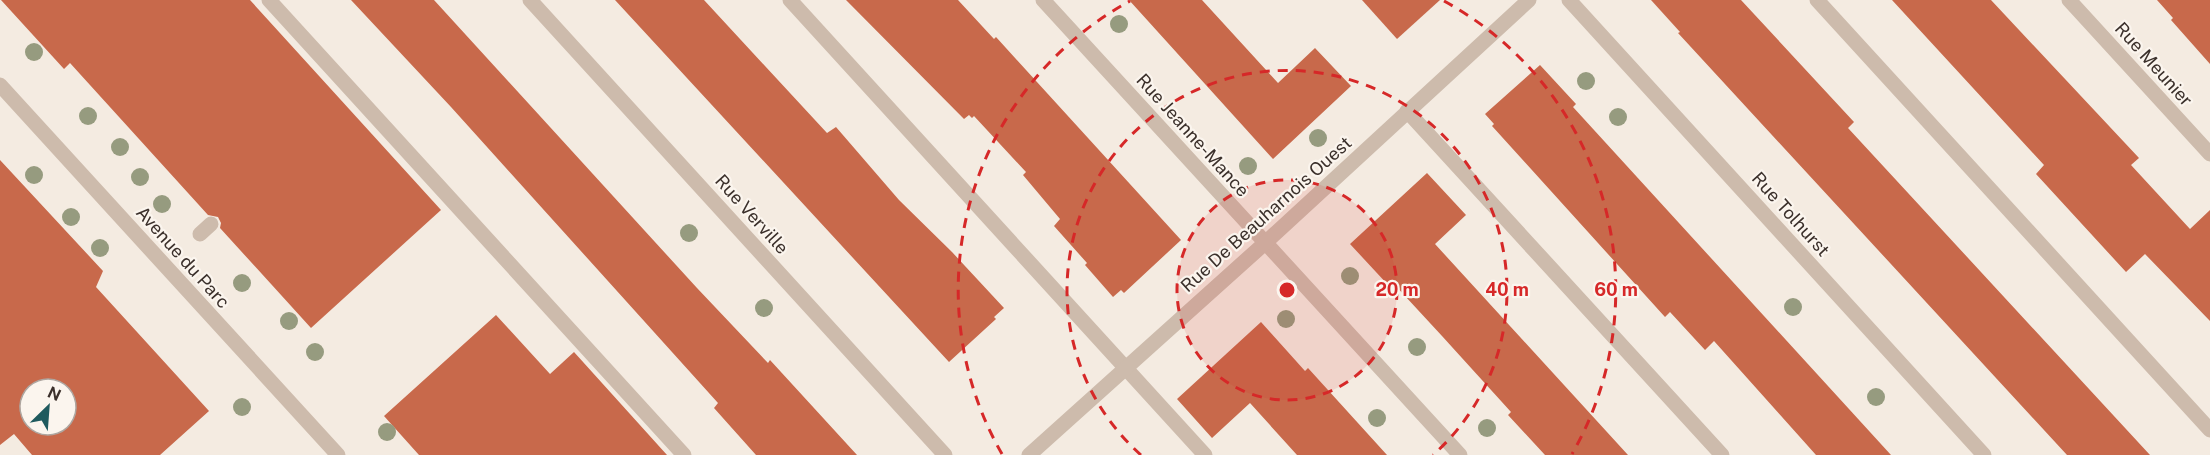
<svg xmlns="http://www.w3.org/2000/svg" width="2210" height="455" viewBox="0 0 2210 455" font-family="'Public Sans',sans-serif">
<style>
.building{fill:#c8694b;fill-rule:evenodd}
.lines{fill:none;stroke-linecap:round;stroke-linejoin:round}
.service{stroke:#cdbbac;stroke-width:15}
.minor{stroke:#cdbbac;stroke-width:15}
.tertiary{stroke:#cdbbac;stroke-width:15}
.tree{fill:#969b7f}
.ring{fill:none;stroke:#d62828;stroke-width:3;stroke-dasharray:10 8}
.labels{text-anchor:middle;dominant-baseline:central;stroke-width:4.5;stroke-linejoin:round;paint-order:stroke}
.street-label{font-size:18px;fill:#3b302b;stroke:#fbf5ee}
.centre{fill:#d62828;stroke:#fbf5ee;stroke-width:3}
.ring-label{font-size:18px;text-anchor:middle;font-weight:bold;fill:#d62828;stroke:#fbf5ee;stroke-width:4.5;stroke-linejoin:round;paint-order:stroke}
</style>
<rect width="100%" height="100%" fill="#f4ebe1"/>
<g class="building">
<path d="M 1,0 L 250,0 L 441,210 L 311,328 L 220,228 L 221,223 L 218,217 L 208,215 L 70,63 L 64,69 Z"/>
<path d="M 351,0 L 434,0 L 697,288 L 768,363 L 770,360 L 857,455 L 756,455 L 714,408 L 718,403 L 451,107 Z"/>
<path d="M 615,0 L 704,0 L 827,133 L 836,127 L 899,200 L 952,252 L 1004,308 L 994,317 L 996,319 L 949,362 Z"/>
<path d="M 846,0 L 958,0 L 994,39 L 996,37 L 1181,240 L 1124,293 L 1121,290 L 1113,297 L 1085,265 L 1087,263 L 1054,226 L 1060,219 L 1023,175 L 1026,172 L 974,116 L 972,118 L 969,115 L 964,119 Z"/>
<path d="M 1129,0 L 1202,0 L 1278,83 L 1315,48 L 1351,86 L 1273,159 Z"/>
<path d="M 1362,0 L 1440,0 L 1397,39 Z"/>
<path d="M 1651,0 L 1741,0 L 1854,122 L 1848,128 L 2150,455 L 2067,455 L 1678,33 L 1680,32 Z"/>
<path d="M 1892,0 L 1991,0 L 2139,158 L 2131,165 L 2190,229 L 2210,210 L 2210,321 L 2145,254 L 2126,272 L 2036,174 L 2044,165 Z"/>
<path d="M 2157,0 L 2210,0 L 2210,64 L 2171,20 L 2173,18 Z"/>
<path d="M 1540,65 L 1576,104 L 1573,107 L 1891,455 L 1816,455 L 1714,341 L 1705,350 L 1670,312 L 1665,317 L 1492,126 L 1494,124 L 1485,114 Z"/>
<path d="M 0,160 L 103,271 L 96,287 L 209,411 L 160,455 L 32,455 L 14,434 L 0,445 ZM 30,389 L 66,389 L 66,425 L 30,425 Z"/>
<path d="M 1427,173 L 1466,215 L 1435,244 L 1628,455 L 1545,455 L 1508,415 L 1511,412 L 1442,336 L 1393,283 L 1389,286 L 1350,244 Z"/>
<path d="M 496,315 L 550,374 L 574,352 L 667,455 L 419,455 L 384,416 Z"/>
<path d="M 1261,322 L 1305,371 L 1308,368 L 1387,455 L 1297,455 L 1250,403 L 1212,438 L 1177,399 Z"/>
</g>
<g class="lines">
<g class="service">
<path d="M 269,0 L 684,455"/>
<path d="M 790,0 L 1205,455"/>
<path d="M 1817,0 L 2210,430"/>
<path d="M 1407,111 L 1722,455"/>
<path d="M 200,234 L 211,224"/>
</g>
<g class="minor">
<path d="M 530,0 L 945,455"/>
<path d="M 1043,0 L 1460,455"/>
<path d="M 1569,0 L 1984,455"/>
<path d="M 2069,0 L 2210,154"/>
<path d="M 1029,455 L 1265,243 L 1529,0"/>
</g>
<path class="tertiary" d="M 0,85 L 338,455"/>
</g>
<g class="tree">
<circle cx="1119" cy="24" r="9"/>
<circle cx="34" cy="52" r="9"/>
<circle cx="1586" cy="81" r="9"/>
<circle cx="88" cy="116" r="9"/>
<circle cx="1618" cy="117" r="9"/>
<circle cx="1318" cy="138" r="9"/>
<circle cx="120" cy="147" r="9"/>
<circle cx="1248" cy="166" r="9"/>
<circle cx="34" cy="175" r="9"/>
<circle cx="140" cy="177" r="9"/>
<circle cx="162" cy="204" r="9"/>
<circle cx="71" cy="217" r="9"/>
<circle cx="689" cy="233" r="9"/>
<circle cx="100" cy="248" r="9"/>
<circle cx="1350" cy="276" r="9"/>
<circle cx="242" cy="283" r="9"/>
<circle cx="1793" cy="307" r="9"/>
<circle cx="764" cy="308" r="9"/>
<circle cx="1286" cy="319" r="9"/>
<circle cx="289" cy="321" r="9"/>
<circle cx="1417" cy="347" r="9"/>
<circle cx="315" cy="352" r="9"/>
<circle cx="1876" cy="397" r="9"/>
<circle cx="242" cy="407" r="9"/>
<circle cx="1377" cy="418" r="9"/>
<circle cx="1487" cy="428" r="9"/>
<circle cx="387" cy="432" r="9"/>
</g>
<circle cx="1287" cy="290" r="110" fill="#d62828" fill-opacity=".12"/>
<g class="ring">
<circle cx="1287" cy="290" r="110"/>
<path d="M1141 455A220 220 0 1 1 1433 455"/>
<path d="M1002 454A329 329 0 0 1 1130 1M1444 1A329 329 0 0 1 1572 454"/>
</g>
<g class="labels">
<g class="street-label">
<text transform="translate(2154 64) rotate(48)">Rue Meunier</text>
<text transform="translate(1193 135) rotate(48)">Rue Jeanne-Mance</text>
<text transform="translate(752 214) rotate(48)">Rue Verville</text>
<text transform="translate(1266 214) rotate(-42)">Rue De Beauharnois Ouest</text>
<text transform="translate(1791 214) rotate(48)">Rue Tolhurst</text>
<text transform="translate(183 257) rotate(48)">Avenue du Parc</text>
</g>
</g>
<circle cx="1287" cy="290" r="9" class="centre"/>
<g class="ring-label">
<text x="1397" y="296">20 m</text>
<text x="1507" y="296">40 m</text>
<text x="1616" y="296">60 m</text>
</g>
<g transform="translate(48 407) rotate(25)"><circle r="28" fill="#fbf5ee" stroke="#aea6a0" stroke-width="1.5"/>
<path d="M0-4.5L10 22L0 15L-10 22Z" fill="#1f5a5e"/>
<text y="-9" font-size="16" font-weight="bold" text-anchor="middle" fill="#3b302b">N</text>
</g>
</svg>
